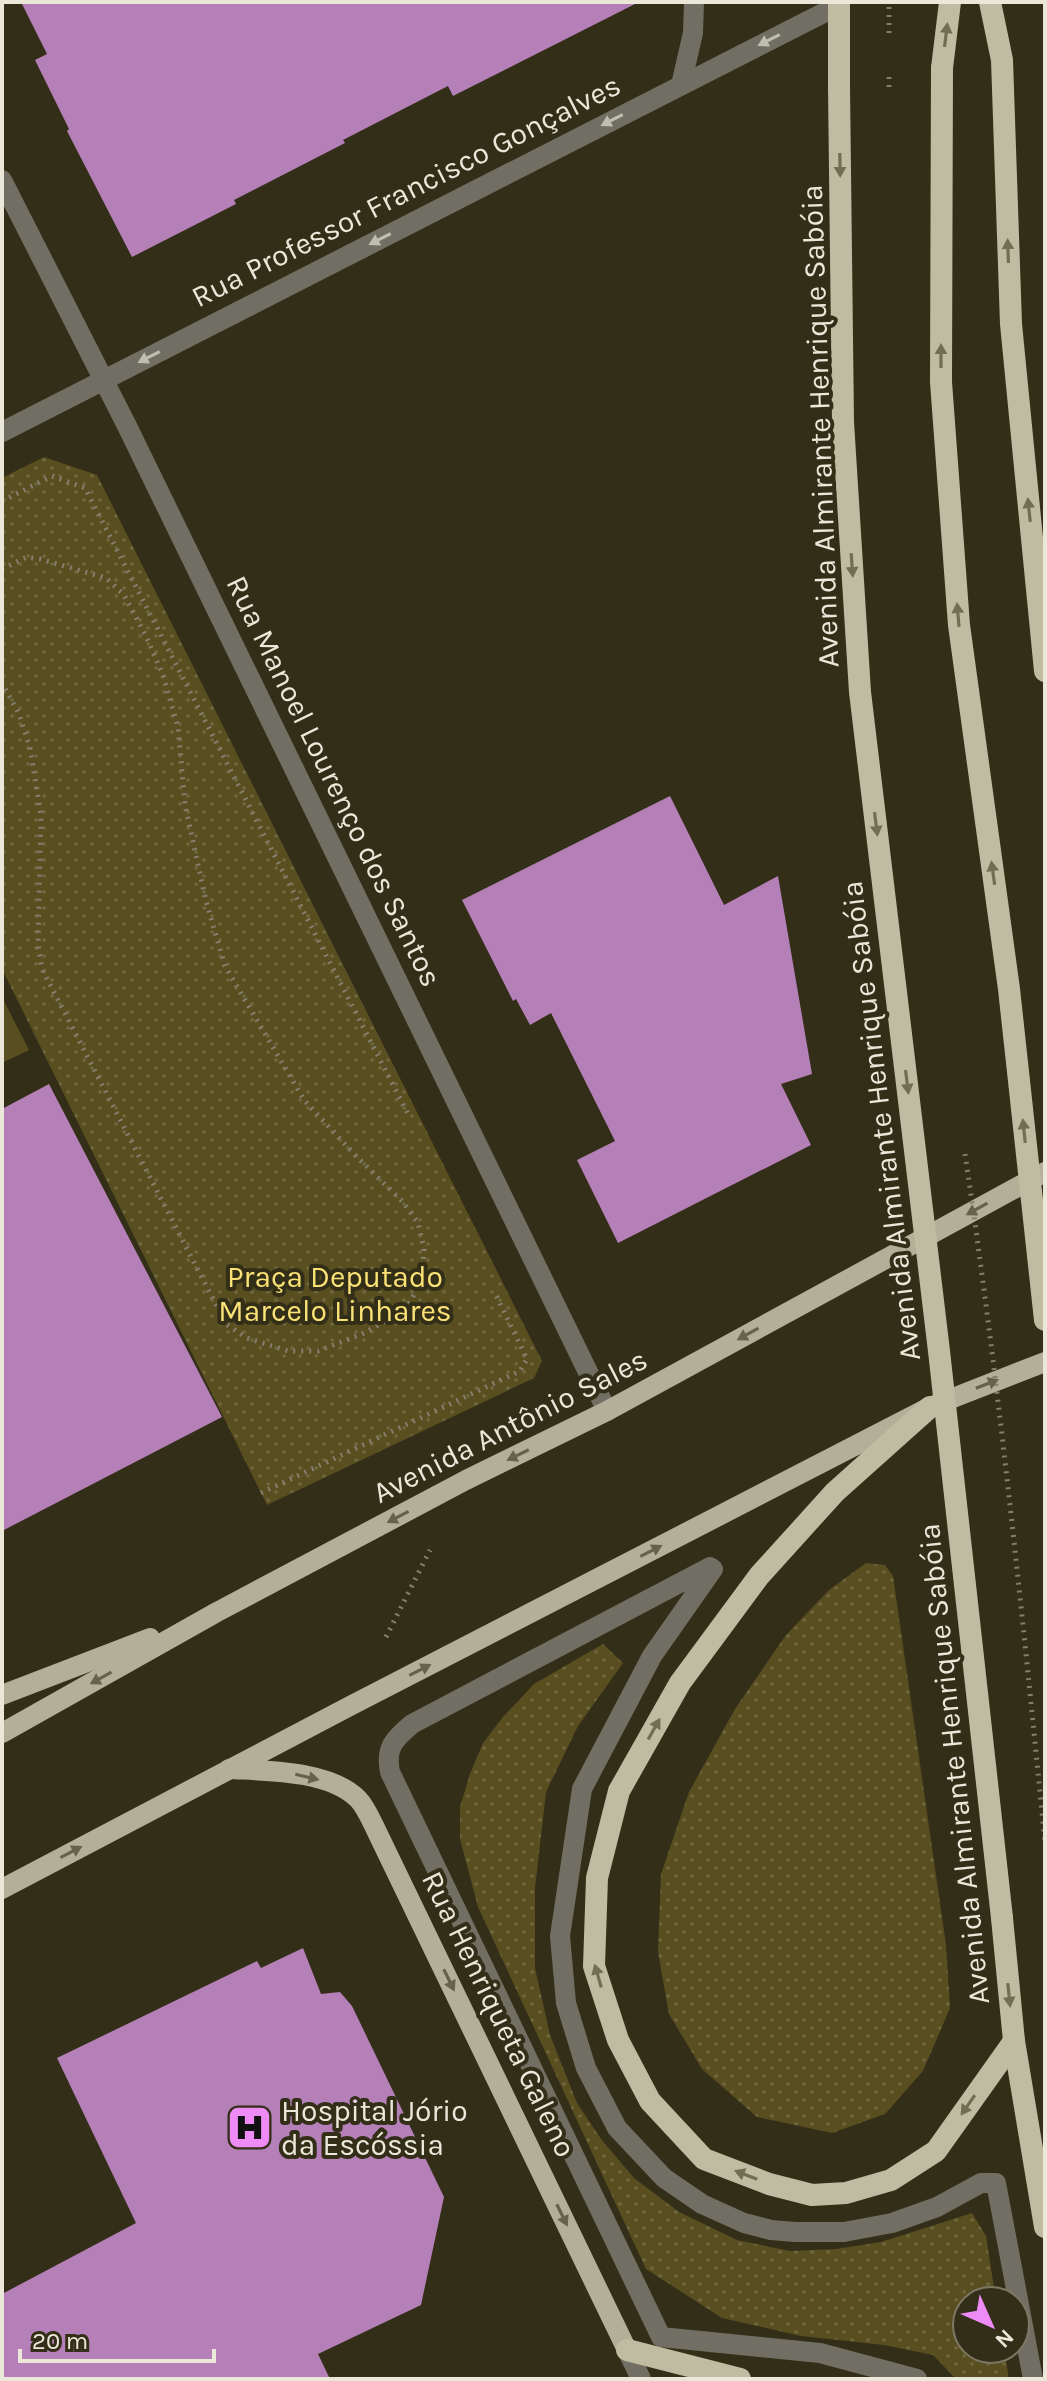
<svg xmlns="http://www.w3.org/2000/svg" width="1047" height="2381" viewBox="0 0 1047 2381" font-family="Karla,sans-serif">
<style>
.grass{fill:url(#grass-dots)}
.garden{fill:#584e20}
.building{fill:#b580b8}
.lines{fill:none;stroke-linecap:round;stroke-linejoin:round}
.path{stroke:#837f6c;stroke-width:5;stroke-dasharray:2 6;stroke-linecap:butt}
.pedestrian{stroke:#716f63;stroke-width:20}
.minor{stroke:#716f63;stroke-width:20}
.primary{stroke:#b3af98;stroke-width:20}
.trunk{stroke:#c0bca2;stroke-width:22}
.path-bridge{stroke:#837f6c;stroke-width:5;stroke-dasharray:2 6;stroke-linecap:butt}
.trunk-bridge{stroke:#c0bca2;stroke-width:22}
.oneway{fill:#726e56}
.oneway2{fill:#c0beb0}
.oneway3{fill:#66624b}
.labels{text-anchor:middle;dominant-baseline:central;stroke-width:8;stroke-linejoin:round;paint-order:stroke}
.street-label{font-size:30px;fill:#ebe8da;stroke:#332e17}
.park-label{font-size:30px;fill:#fae276;stroke:#332e17}
.poi-label{font-size:30px;fill:#ebe8da;stroke:#332e17;text-anchor:start}
</style>
<defs>
<pattern id="grass-dots" width="8" height="8" patternUnits="userSpaceOnUse" patternTransform="scale(2)"><rect width="8" height="8" fill="#584e20"/><path d="M2 2h.1M6 6h.1" fill="none" stroke="#706840" stroke-width="1.8" stroke-linecap="round"/></pattern>
</defs>
<rect width="100%" height="100%" fill="#332e17"/>
<g class="grass">
<path d="M 44,457 L 97,475 L 542,1361 L 534,1378 L 267,1505 L 2,969 L 2,478 Z"/>
<path d="M 866,1563 L 885,1565 L 893,1576 L 946,1945 L 950,2008 L 923,2071 L 885,2114 L 832,2133 L 757,2117 L 702,2069 L 669,2014 L 658,1952 L 661,1874 L 689,1792 L 735,1709 L 786,1635 L 829,1590 Z"/>
<path d="M 603,1644 L 623,1663 L 578,1726 L 546,1792 L 535,1888 L 535,1968 L 550,2035 L 577,2103 L 601,2139 L 634,2178 L 679,2212 L 737,2240 L 790,2251 L 836,2249 L 881,2242 L 972,2213 L 986,2236 L 996,2301 L 967,2301 L 967,2349 L 1004,2349 L 1009,2379 L 956,2379 L 933,2355 L 884,2345 L 801,2336 L 722,2318 L 646,2269 L 478,1907 L 460,1839 L 460,1807 L 470,1774 L 483,1743 L 503,1717 L 534,1684 Z"/>
</g>
<path class="garden" d="M 2,997 L 29,1050 L 2,1063 Z"/>
<g class="building">
<path d="M 21,2 L 639,2 L 453,96 L 448,86 L 343,140 L 345,143 L 234,200 L 236,204 L 132,257 L 67,131 L 69,129 L 35,60 L 47,54 Z"/>
<path d="M 670,796 L 724,905 L 778,876 L 812,1074 L 781,1084 L 811,1145 L 618,1243 L 577,1160 L 615,1141 L 551,1013 L 530,1025 L 516,999 L 513,1001 L 462,900 Z"/>
<path d="M 49,1084 L 222,1417 L 2,1531 L 2,1109 Z"/>
<path d="M 303,1948 L 321,1994 L 340,1992 L 352,2006 L 444,2197 L 421,2305 L 318,2354 L 330,2379 L 2,2379 L 2,2294 L 136,2223 L 57,2058 L 257,1961 L 261,1968 Z"/>
</g>
<g class="lines">
<g class="path">
<path d="M 889,33 L 889,2"/>
<path d="M 2,501 L 52,476 L 85,488 L 408,1114"/>
<path d="M 2,569 L 27,557 L 40,559 L 106,578 L 124,595 L 145,634 L 163,675 L 178,727 L 185,805 L 206,901 L 225,966 L 304,1100 L 356,1156 L 403,1202 L 418,1223 L 424,1249 L 422,1276 L 411,1301 L 397,1315 L 362,1334 L 318,1351 L 288,1351 L 247,1338 L 226,1324 L 42,969 L 38,945 L 41,815 L 30,748 L 19,714 L 2,683"/>
<path d="M 261,1493 L 520,1371 L 527,1359 L 496,1295"/>
<path d="M 386,1637 L 430,1550"/>
</g>
<path class="pedestrian" d="M 917,2379 L 820,2353 L 661,2337 L 390,1772 C 385,1748 394,1739 412,1724 L 710,1567 L 713,1569 L 652,1656 L 582,1789 L 560,1936 L 566,2003 L 586,2068 L 617,2128 L 664,2178 L 702,2204 L 744,2223 L 771,2230 L 795,2232 L 844,2232 L 892,2223 L 937,2207 L 981,2183 L 996,2183 L 1033,2379"/>
<g class="minor">
<path d="M 681,85 L 693,33 L 694,2"/>
<path d="M 2,180 L 127,426 L 607,1411"/>
<path d="M 2,432 L 839,5"/>
<path d="M 627,2350 L 641,2379"/>
</g>
<g class="primary">
<path d="M 2,1695 L 150,1638"/>
<path d="M 2,1733 L 217,1612 L 466,1480 L 607,1411 L 1045,1172"/>
<path d="M 229,1769 C 267,1771 329,1770 358,1799 C 366,1807 372,1822 377,1832 L 627,2350"/>
<path d="M 2,1889 L 350,1706 L 930,1407 L 1045,1362"/>
</g>
<g class="trunk">
<path d="M 839,2 L 839,87"/>
<path d="M 990,2 L 1002,60 L 1011,324 L 1045,671"/>
<path d="M 942,68 L 950,2"/>
<path d="M 930,1407 L 835,1492 L 759,1576 L 680,1683 L 619,1791 L 597,1878 L 594,1966 L 618,2040 L 650,2101 L 704,2159 L 769,2184 L 812,2195 L 846,2193 L 891,2180 L 936,2151 L 1014,2041"/>
<path d="M 1002,1918 L 1014,2041 L 1045,2227"/>
<path d="M 627,2350 L 740,2379"/>
</g>
<g class="path-bridge">
<path d="M 889,77 L 889,92"/>
<path d="M 965,1154 C 999,1382 1022,1612 1045,1842"/>
</g>
<g class="trunk-bridge">
<path d="M 942,68 L 941,382 L 959,625 L 1009,989 L 1045,1320"/>
<path d="M 839,87 L 843,422 L 860,692 L 939,1351 L 1002,1918"/>
</g>
</g>
<defs><path id="oneway-solid" d="M-6-.8H1V-3.2L6.5 0L1 3.2V.8H-6Z" transform="scale(2)"/></defs>
<g class="oneway">
<use href="#oneway-solid" transform="translate(946 35) rotate(-83)"/>
<use href="#oneway-solid" transform="translate(840 165) rotate(89)"/>
<use href="#oneway-solid" transform="translate(1008 251) rotate(-92)"/>
<use href="#oneway-solid" transform="translate(941 356) rotate(-90)"/>
<use href="#oneway-solid" transform="translate(1029 510) rotate(-96)"/>
<use href="#oneway-solid" transform="translate(852 565) rotate(86)"/>
<use href="#oneway-solid" transform="translate(958 615) rotate(-95)"/>
<use href="#oneway-solid" transform="translate(876 824) rotate(83)"/>
<use href="#oneway-solid" transform="translate(993 873) rotate(-98)"/>
<use href="#oneway-solid" transform="translate(907 1082) rotate(83)"/>
<use href="#oneway-solid" transform="translate(1024 1131) rotate(-96)"/>
<use href="#oneway-solid" transform="translate(654 1729) rotate(-61)"/>
<use href="#oneway-solid" transform="translate(598 1976) rotate(-106)"/>
<use href="#oneway-solid" transform="translate(1009 1995) rotate(84)"/>
<use href="#oneway-solid" transform="translate(968 2105) rotate(125)"/>
<use href="#oneway-solid" transform="translate(746 2175) rotate(-159)"/>
</g>
<g class="oneway2">
<use href="#oneway-solid" transform="translate(769 40) rotate(153)"/>
<use href="#oneway-solid" transform="translate(612 120) rotate(153)"/>
<use href="#oneway-solid" transform="translate(380 239) rotate(153)"/>
<use href="#oneway-solid" transform="translate(149 357) rotate(153)"/>
</g>
<g class="oneway3">
<use href="#oneway-solid" transform="translate(977 1209) rotate(151)"/>
<use href="#oneway-solid" transform="translate(748 1334) rotate(151)"/>
<use href="#oneway-solid" transform="translate(987 1384) rotate(-21)"/>
<use href="#oneway-solid" transform="translate(518 1455) rotate(154)"/>
<use href="#oneway-solid" transform="translate(398 1517) rotate(152)"/>
<use href="#oneway-solid" transform="translate(651 1551) rotate(-27)"/>
<use href="#oneway-solid" transform="translate(420 1670) rotate(-27)"/>
<use href="#oneway-solid" transform="translate(101 1678) rotate(151)"/>
<use href="#oneway-solid" transform="translate(307 1777) rotate(13)"/>
<use href="#oneway-solid" transform="translate(71 1852) rotate(-28)"/>
<use href="#oneway-solid" transform="translate(449 1980) rotate(64)"/>
<use href="#oneway-solid" transform="translate(562 2215) rotate(64)"/>
</g>
<defs>
<symbol id="hospital-square" viewBox="-11 -11 22 22"><rect x="-9" y="-9" width="18" height="18" rx="4" fill="#ef8bf6" stroke="#332e17"/><path d="M-5-5h3v3.5h4V-5h3V5h-3V1.5h-4V5h-3Z" fill="#111"/></symbol>
</defs>
<g fill-rule="evenodd">
<use href="#hospital-square" x="224" y="2102" width="51" height="51"/>
</g>
<g class="labels">
<g class="street-label">
<text transform="translate(406 191) rotate(-27)">Rua Professor Francisco Gonçalves</text>
<text transform="translate(820 426) rotate(-92)">Avenida Almirante Henrique Sabóia</text>
<text transform="translate(334 781) rotate(64)">Rua Manoel Lourenço dos Santos</text>
<text transform="translate(881 1121) rotate(-97)">Avenida Almirante Henrique Sabóia</text>
<text transform="translate(510 1426) rotate(-27)">Avenida Antônio Sales</text>
<text transform="translate(954 1764) rotate(-96)">Avenida Almirante Henrique Sabóia</text>
<text transform="translate(499 2014) rotate(64)">Rua Henriqueta Galeno</text>
</g>
<g class="park-label">
<text x="335" y="1277">Praça Deputado<tspan x="335" dy="34">Marcelo Linhares</tspan></text>
</g>
<g class="poi-label">
<text x="281" y="2111">Hospital Jório<tspan x="281" dy="34">da Escóssia</tspan></text>
</g>
</g>
<rect width="1047" height="2381" fill="none" stroke="#ebe8da" stroke-width="8"/>
<g transform="translate(991 2325) rotate(135)"><circle r="38" fill="#332e17" stroke="#7d7865" stroke-width="2"/>
<path d="M0-6L14 30L0 20L-14 30Z" fill="#ef8bf6"/>
<text y="-12" font-size="22" font-weight="bold" text-anchor="middle" fill="#ebe8da">N</text>
</g>
<path d="M20 2349v12h194v-12" fill="none" stroke="#ebe8da" stroke-width="4"/>
<text x="32" y="2349" font-size="24" fill="#ebe8da" stroke="#332e17" stroke-width="6" paint-order="stroke">20 m</text>
</svg>
